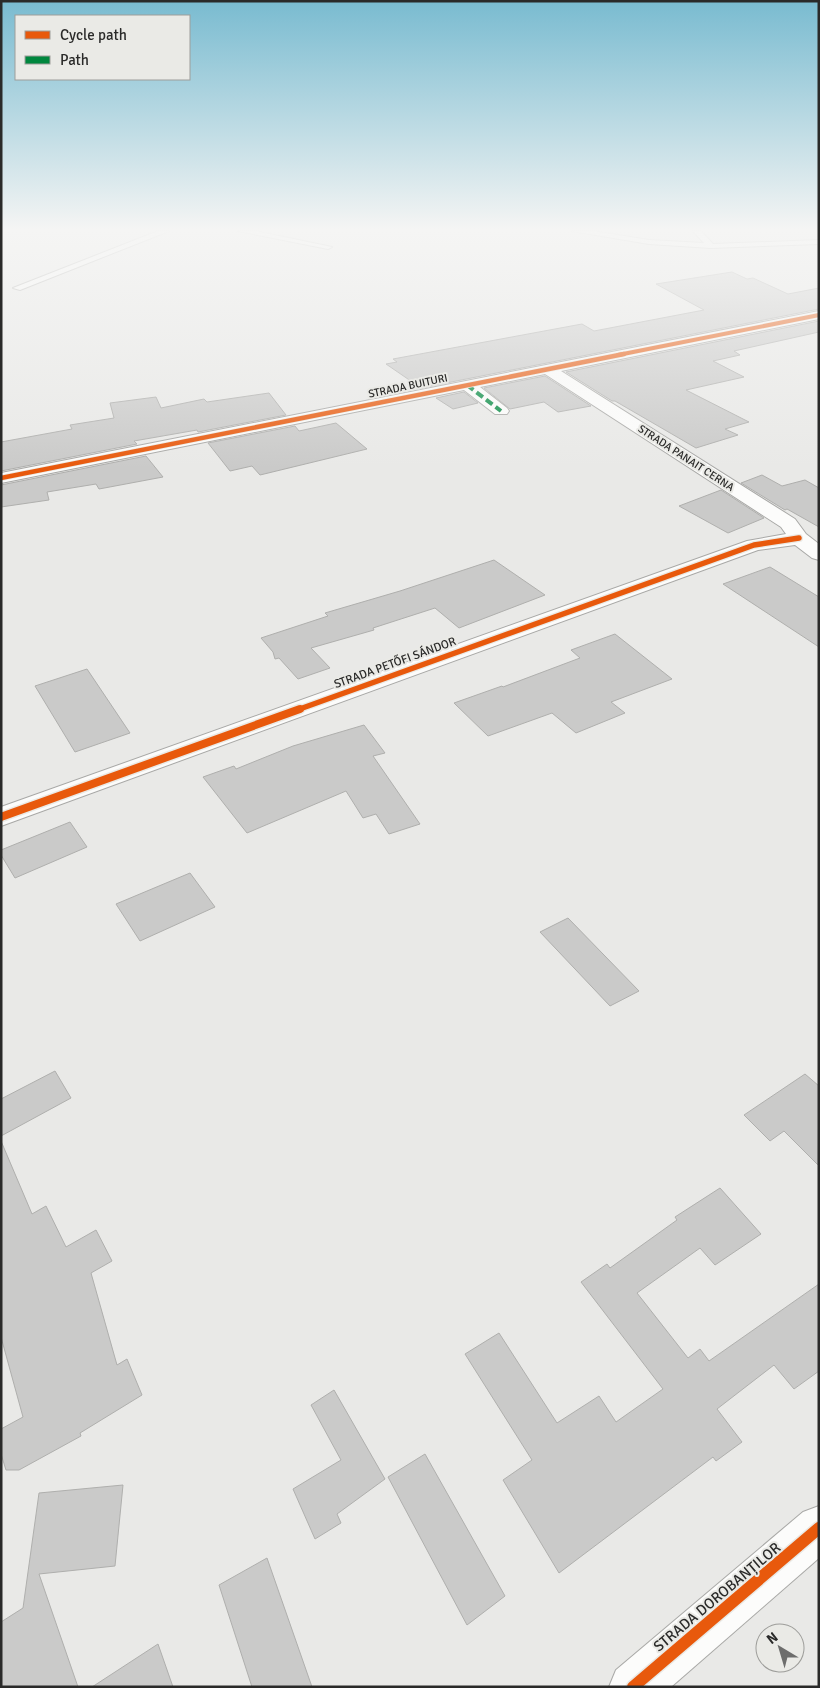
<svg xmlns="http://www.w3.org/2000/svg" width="820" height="1688" viewBox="0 0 820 1688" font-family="Signika,sans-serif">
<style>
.building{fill:#cacac9;stroke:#afafad}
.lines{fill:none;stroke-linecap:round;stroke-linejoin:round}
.service-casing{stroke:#a8a8a6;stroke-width:2}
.minor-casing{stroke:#a8a8a6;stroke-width:2}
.service{fill:#fcfcfb;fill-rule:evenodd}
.minor{fill:#fcfcfb;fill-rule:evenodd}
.quiet{stroke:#00873e;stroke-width:4;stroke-dasharray:8 4;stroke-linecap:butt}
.cycleway-far4-casing{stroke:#eaeae6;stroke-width:5}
.cycleway-far3-casing{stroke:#eaeae6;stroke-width:6}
.cycleway-far2-casing{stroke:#eaeae6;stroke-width:8}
.cycleway-far1-casing{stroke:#eaeae6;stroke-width:11}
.cycleway-casing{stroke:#eaeae6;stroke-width:15}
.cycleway-far4{stroke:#e8590c;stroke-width:4}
.cycleway-far3{stroke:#e8590c;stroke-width:4.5}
.cycleway-far2{stroke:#e8590c;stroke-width:5.5}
.cycleway-far1{stroke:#e8590c;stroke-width:8}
.cycleway{stroke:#e8590c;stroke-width:12}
.labels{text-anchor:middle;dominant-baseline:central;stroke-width:4;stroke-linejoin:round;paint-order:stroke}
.far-street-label{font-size:11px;fill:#2a2a29;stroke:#eaeae6}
.street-label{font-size:12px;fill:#2a2a29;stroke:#eaeae6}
.near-street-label{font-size:15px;fill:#2a2a29;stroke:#eaeae6}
</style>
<rect width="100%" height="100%" fill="#e9e9e7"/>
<g class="building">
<path d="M 732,272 L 747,279 L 753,278 L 788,294 L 819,288 L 819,309 L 421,388 L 386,364 L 397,362 L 393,359 L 582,324 L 594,331 L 704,310 L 656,284 Z"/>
<path d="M 819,321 L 819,332 L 734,351 L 740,355 L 713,361 L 744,377 L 686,390 L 749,422 L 725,429 L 738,435 L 696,448 L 615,401 L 612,401 L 566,372 Z"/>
<path d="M 545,376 L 591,406 L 558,412 L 544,402 L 510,409 L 484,388 Z"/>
<path d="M 464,392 L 478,403 L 453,409 L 436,398 Z"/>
<path d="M 269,393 L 286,415 L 198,432 L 197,430 L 134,441 L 137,444 L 1,471 L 1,442 L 72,429 L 70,425 L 114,418 L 110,403 L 156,397 L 161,408 L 204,399 L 207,402 Z"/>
<path d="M 336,423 L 367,449 L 260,475 L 252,466 L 230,471 L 208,443 L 295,426 L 299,431 Z"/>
<path d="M 146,456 L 163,477 L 99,489 L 96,484 L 47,492 L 49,500 L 1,507 L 1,485 Z"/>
<path d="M 762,475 L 782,486 L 805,480 L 819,488 L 819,527 L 787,509 L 785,510 L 741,483 Z"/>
<path d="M 721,490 L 764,518 L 728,533 L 679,506 Z"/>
<path d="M 494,560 L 545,595 L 459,628 L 435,608 L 373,628 L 374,630 L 311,648 L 330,668 L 298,679 L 279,658 L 275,659 L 273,652 L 261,638 L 328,616 L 325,613 L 400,591 Z"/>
<path d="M 770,567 L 819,597 L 819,647 L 723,584 Z"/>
<path d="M 615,634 L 672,679 L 611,702 L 625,713 L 576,733 L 552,713 L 488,736 L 454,703 L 502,686 L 503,687 L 580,658 L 571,650 Z"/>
<path d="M 87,669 L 130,733 L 75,752 L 35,686 Z"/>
<path d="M 364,725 L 385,753 L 373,756 L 420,824 L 389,834 L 376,814 L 363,818 L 346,791 L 247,833 L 203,777 L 234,766 L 236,769 L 293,746 Z"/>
<path d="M 70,822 L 87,847 L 15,878 L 1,855 L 1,850 Z"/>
<path d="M 190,873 L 215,907 L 140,941 L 116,904 Z"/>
<path d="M 568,918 L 639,991 L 610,1006 L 540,932 Z"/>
<path d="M 55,1071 L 71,1098 L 1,1136 L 1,1099 Z"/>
<path d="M 805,1074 L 819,1086 L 818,1165 L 784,1131 L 770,1141 L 744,1115 Z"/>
<path d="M 1,1141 L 32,1214 L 46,1206 L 66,1247 L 96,1230 L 112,1261 L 91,1273 L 117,1365 L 127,1359 L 142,1395 L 80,1433 L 81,1436 L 19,1470 L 6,1470 L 1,1454 L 1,1429 L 23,1417 L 1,1337 Z"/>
<path d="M 720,1188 L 761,1234 L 715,1265 L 700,1248 L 637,1293 L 688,1358 L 700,1349 L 709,1361 L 819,1284 L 819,1371 L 794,1389 L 774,1365 L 717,1409 L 742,1442 L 716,1461 L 713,1457 L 559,1573 L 503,1480 L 532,1460 L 465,1354 L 499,1333 L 557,1423 L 599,1396 L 616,1422 L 663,1389 L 581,1282 L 607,1264 L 610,1268 L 677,1220 L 675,1217 Z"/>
<path d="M 334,1390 L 385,1479 L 337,1514 L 341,1523 L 315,1539 L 293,1489 L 341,1460 L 311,1405 Z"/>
<path d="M 425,1454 L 505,1596 L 467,1625 L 388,1477 Z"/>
<path d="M 123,1485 L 115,1566 L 39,1574 L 78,1687 L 1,1687 L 1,1622 L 23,1608 L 39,1493 Z"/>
<path d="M 267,1558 L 312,1687 L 252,1687 L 219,1585 Z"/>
<path d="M 158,1644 L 173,1687 L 92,1687 Z"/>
</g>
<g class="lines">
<defs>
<g id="service">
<path d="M 158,231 L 169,231 L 20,290 L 13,288 Z"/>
<path d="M 238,231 L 255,231 L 332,247 L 328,249 Z"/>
<path d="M 572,231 L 593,231 L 649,240 L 704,243 L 693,231 L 701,231 L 713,244 L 819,240 L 819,244 L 711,248 L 649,244 Z"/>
</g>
<g id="minor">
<path d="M 819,311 L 819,319 L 561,371 L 795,519 L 806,534 L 819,544 L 819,560 L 812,558 L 795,545 L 758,550 L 1,826 L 1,807 L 747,541 L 786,534 L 781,527 L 545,374 L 480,387 L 507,408 L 509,411 L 507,414 L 495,414 L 464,390 L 1,483 L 1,473 Z"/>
<path d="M 819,1506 L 819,1558 L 671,1687 L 609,1687 L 616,1670 L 803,1512 Z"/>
</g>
</defs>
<use href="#service" class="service-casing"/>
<use href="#minor" class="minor-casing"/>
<use href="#service" class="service"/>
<use href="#minor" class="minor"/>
<path class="quiet" d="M 467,385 L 501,411"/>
<defs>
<path id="cycleway-far4" d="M 618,355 L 819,315"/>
<path id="cycleway-far3" d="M 1,478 L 624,354"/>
<path id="cycleway-far2" d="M 297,710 L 754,545 L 799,538"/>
<path id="cycleway-far1" d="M 1,817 L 300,709"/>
<path id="cycleway" d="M 633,1687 L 819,1528"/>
</defs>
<use href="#cycleway-far4" class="cycleway-far4-casing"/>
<use href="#cycleway-far3" class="cycleway-far3-casing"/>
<use href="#cycleway-far2" class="cycleway-far2-casing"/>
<use href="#cycleway-far1" class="cycleway-far1-casing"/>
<use href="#cycleway" class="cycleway-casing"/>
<use href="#cycleway-far4" class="cycleway-far4"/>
<use href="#cycleway-far3" class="cycleway-far3"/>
<use href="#cycleway-far2" class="cycleway-far2"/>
<use href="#cycleway-far1" class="cycleway-far1"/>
<use href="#cycleway" class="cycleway"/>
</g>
<linearGradient id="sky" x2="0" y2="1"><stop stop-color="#79bbd0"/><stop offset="0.49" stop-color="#f5f5f4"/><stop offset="1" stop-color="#f5f5f4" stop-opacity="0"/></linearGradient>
<rect width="820" height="468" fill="url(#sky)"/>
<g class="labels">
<g class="far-street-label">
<text transform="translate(408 386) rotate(-12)">STRADA BUITURI</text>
<text transform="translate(686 458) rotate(33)">STRADA PANAIT CERNA</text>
</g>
<g class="street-label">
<text transform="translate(395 663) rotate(-20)">STRADA PETŐFI SÁNDOR</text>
</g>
<g class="near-street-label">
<text transform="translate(717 1597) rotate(-40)">STRADA DOROBANȚILOR</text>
</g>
</g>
<rect width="820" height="1688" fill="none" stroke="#2a2a29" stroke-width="5"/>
<rect x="15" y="15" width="175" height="65" fill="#eaeae6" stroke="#9d9d9a"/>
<rect x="25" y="31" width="25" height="8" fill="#e8590c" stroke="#9d9d9a"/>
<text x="60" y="40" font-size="15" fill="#2a2a29">Cycle path</text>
<rect x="25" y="56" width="25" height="8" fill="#00873e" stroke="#9d9d9a"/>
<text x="60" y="65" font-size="15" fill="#2a2a29">Path</text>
<g transform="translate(780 1648) rotate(322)"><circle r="24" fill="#eaeae6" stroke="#9d9d9a"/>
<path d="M0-4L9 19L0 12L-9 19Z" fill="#6d6d6c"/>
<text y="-8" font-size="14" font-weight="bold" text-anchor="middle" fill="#2a2a29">N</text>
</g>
</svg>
